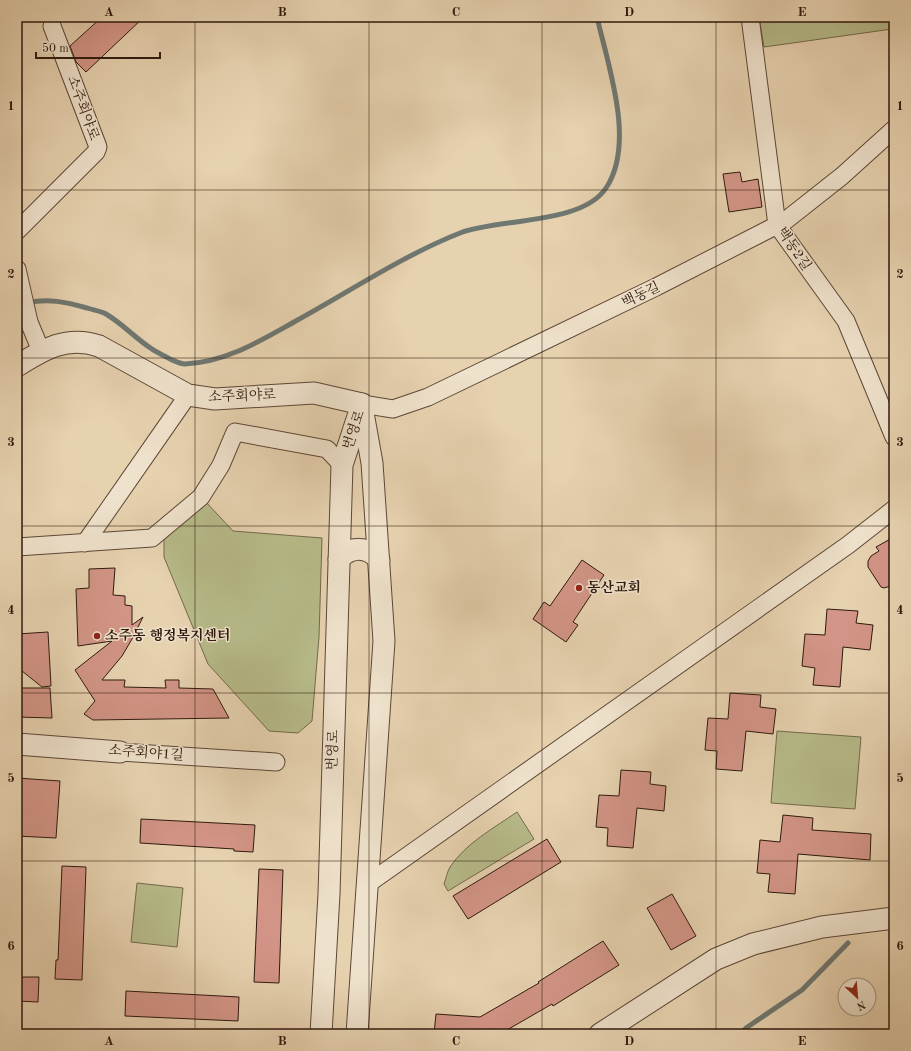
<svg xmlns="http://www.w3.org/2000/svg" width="911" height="1051" viewBox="0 0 911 1051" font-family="'Old Standard TT','Noto Serif KR',serif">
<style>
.green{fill:#b7bb8a;stroke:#736a4c}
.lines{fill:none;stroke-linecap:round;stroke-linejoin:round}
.stream{stroke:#6f7771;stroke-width:5}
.building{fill:#d39587;stroke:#2f190d}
.minor-casing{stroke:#5d4736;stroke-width:19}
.tertiary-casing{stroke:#5d4736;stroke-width:23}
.minor{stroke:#efe2cc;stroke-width:17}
.tertiary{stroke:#efe2cc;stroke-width:21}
.grid{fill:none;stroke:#2f190d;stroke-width:1;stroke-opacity:0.55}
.poi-dot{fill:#8f2418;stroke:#efe2cc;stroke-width:1.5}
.labels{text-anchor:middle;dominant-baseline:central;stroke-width:3;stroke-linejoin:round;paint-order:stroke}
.street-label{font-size:14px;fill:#2f190d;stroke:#efe2cc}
.poi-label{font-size:14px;font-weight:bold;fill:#2f190d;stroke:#efe2cc;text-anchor:start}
.neatline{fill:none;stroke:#2f190d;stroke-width:1.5}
.grid-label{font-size:13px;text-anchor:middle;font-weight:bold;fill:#2f190d}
</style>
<rect width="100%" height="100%" fill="#e7d2b0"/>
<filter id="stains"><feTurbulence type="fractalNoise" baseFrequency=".005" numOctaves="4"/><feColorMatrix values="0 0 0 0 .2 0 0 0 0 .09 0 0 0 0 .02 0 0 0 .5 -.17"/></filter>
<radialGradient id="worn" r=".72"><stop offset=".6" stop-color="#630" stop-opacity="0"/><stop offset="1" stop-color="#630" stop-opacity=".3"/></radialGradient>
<g class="green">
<path d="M 759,17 L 892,17 L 892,29 L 764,47 Z"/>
<path d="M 205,501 L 233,531 L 322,538 L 319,637 L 312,721 L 298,733 L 269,731 L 208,664 L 164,557 L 164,535 Z"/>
<path d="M 777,731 L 861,737 L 855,809 L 771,803 Z"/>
<path d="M 517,812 L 534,839 L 448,891 L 444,884 C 446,879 447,872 450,867 C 466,843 494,828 517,812 Z"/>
<path d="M 137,883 L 183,888 L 177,947 L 131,942 Z"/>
</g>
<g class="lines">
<g class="stream">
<path d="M 27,303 C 48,298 66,302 87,308 C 93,310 101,311 106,314 C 123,324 136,339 152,349 C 157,353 164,355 170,359 C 175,361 180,364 185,364 C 226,362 260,341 294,322 C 349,292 402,256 460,233 C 498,218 582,225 606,188 C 636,143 608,66 597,17"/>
<path d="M 741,1034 L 746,1028 L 802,990 L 848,943"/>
</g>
</g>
<g class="building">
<path d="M 102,17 L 144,17 L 86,72 L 76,62 L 70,46 Z"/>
<path d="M 740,172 L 742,182 L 758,179 L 762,207 L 729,212 L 723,174 Z"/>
<path d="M 894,537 L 894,585 L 884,588 L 881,587 L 868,567 L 868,561 L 871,556 L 879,551 L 876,547 Z"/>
<path d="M 582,560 L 604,575 L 573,622 L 578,625 L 566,642 L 533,619 L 544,602 L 550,606 Z"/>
<path d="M 115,568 L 113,595 L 125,596 L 125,605 L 132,606 L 132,625 L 143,617 L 132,639 L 122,656 L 102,680 L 125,680 L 124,687 L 166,688 L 165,680 L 179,680 L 179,688 L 213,689 L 229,718 L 93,720 L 84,714 L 95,701 L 75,670 L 112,641 L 78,646 L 76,589 L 89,588 L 89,569 Z"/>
<path d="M 827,609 L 858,611 L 856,623 L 873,625 L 870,650 L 843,647 L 840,687 L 813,685 L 815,668 L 802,666 L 805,634 L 825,635 Z"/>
<path d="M 48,632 L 51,686 L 42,687 L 17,667 L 17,634 Z"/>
<path d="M 17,688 L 50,688 L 52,718 L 17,717 Z"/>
<path d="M 730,693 L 761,695 L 760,707 L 776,709 L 773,734 L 746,731 L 742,771 L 716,769 L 717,751 L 705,750 L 708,718 L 728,719 Z"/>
<path d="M 621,770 L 651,772 L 650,784 L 666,786 L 664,811 L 637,808 L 633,848 L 607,846 L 608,828 L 596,827 L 599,795 L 619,796 Z"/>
<path d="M 17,778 L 60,781 L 56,838 L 17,836 Z"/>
<path d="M 783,815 L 813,818 L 812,830 L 871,834 L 870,860 L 798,854 L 795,894 L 768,892 L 770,874 L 757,873 L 760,840 L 780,842 Z"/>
<path d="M 141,819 L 255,825 L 253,852 L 234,851 L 234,849 L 140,843 Z"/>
<path d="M 547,839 L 561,862 L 468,919 L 453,896 Z"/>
<path d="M 62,866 L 86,867 L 82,980 L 55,979 L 56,960 L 58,960 Z"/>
<path d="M 259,869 L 283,870 L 279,983 L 254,982 Z"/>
<path d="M 672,894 L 696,936 L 671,950 L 647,908 Z"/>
<path d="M 603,941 L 619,965 L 553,1006 L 552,1004 L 500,1034 L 434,1034 L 436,1014 L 480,1017 L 539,983 L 538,982 Z"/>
<path d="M 23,977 L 39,977 L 38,1002 L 17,1001 L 17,978 L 22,979 Z"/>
<path d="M 126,991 L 239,997 L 238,1021 L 125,1016 Z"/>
</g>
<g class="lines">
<defs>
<g id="minor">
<path d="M 750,17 L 777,225 L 846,321 L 894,437"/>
<path d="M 17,231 L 96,152 L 98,147 L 52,26"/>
<path d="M 17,269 L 29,322 L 41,351"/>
<path d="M 362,404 L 393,409 L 428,397 L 656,287 L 785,221 L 842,176 L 894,129"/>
<path d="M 85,543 L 188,395"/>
<path d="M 17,547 L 152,538 L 201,497 L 221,465 L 235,432 L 327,449 L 342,465"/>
<path d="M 120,752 L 276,762"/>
<path d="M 369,883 L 848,545 L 894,509"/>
</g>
<g id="tertiary">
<path d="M 17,366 C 44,349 67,335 99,346 L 188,395 L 215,399 L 314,393 L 362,404"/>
<path d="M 339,559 C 351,546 368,546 379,560"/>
<path d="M 17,744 L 120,752"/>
<path d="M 321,1034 L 329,894 L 342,465 L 362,404"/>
<path d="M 357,1034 L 384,641 L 372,463 L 362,407"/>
<path d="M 600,1034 L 716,959 L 753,944 L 822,927 L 894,918"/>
</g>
</defs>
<use href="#minor" class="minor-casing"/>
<use href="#tertiary" class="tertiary-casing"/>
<use href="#minor" class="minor"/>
<use href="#tertiary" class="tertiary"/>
</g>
<path class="grid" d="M 195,17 L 195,1034M 369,17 L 369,1034M 542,17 L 542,1034M 716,17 L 716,1034M 17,190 L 894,190M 17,358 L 894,358M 17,526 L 894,526M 17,693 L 894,693M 17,861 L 894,861"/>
<g class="poi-dot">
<circle cx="579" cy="588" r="4"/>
<circle cx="97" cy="636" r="4"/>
</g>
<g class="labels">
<g class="street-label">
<text transform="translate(83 108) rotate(70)">소주회야로</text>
<text transform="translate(794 249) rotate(56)">백동2길</text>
<text transform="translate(641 295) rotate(-26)">백동길</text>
<text transform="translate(242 396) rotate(-2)">소주회야로</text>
<text transform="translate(354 430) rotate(-71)">번영로</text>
<text transform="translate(333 750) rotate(-88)">번영로</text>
<text transform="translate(146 753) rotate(4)">소주회야1길</text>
</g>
<g class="poi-label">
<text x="587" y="588">동산교회</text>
<text x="105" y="636">소주동 행정복지센터</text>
</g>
</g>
<rect width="911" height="1051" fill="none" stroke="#e7d2b0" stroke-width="44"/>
<g transform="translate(857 997) rotate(154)"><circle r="19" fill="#efe2cc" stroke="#a29280"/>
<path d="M0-3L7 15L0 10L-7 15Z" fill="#8f2418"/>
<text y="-6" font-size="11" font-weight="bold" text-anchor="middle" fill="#2f190d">N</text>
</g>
<path d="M36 52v6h124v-6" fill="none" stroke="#2f190d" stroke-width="2"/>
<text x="42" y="52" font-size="12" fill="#2f190d" stroke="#efe2cc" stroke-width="3" paint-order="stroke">50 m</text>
<rect x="22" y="22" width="867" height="1007" class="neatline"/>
<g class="grid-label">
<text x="109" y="16">A</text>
<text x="282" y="16">B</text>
<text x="456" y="16">C</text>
<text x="629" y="16">D</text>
<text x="802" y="16">E</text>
<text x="11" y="110">1</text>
<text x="900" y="110">1</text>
<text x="11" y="278">2</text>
<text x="900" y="278">2</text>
<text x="11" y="446">3</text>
<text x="900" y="446">3</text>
<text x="11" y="614">4</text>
<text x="900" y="614">4</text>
<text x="11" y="782">5</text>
<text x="900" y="782">5</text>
<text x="11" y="950">6</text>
<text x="900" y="950">6</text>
<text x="109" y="1045">A</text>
<text x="282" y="1045">B</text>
<text x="456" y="1045">C</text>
<text x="629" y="1045">D</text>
<text x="802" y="1045">E</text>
</g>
<rect width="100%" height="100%" filter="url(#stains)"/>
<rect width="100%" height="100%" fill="url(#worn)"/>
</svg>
